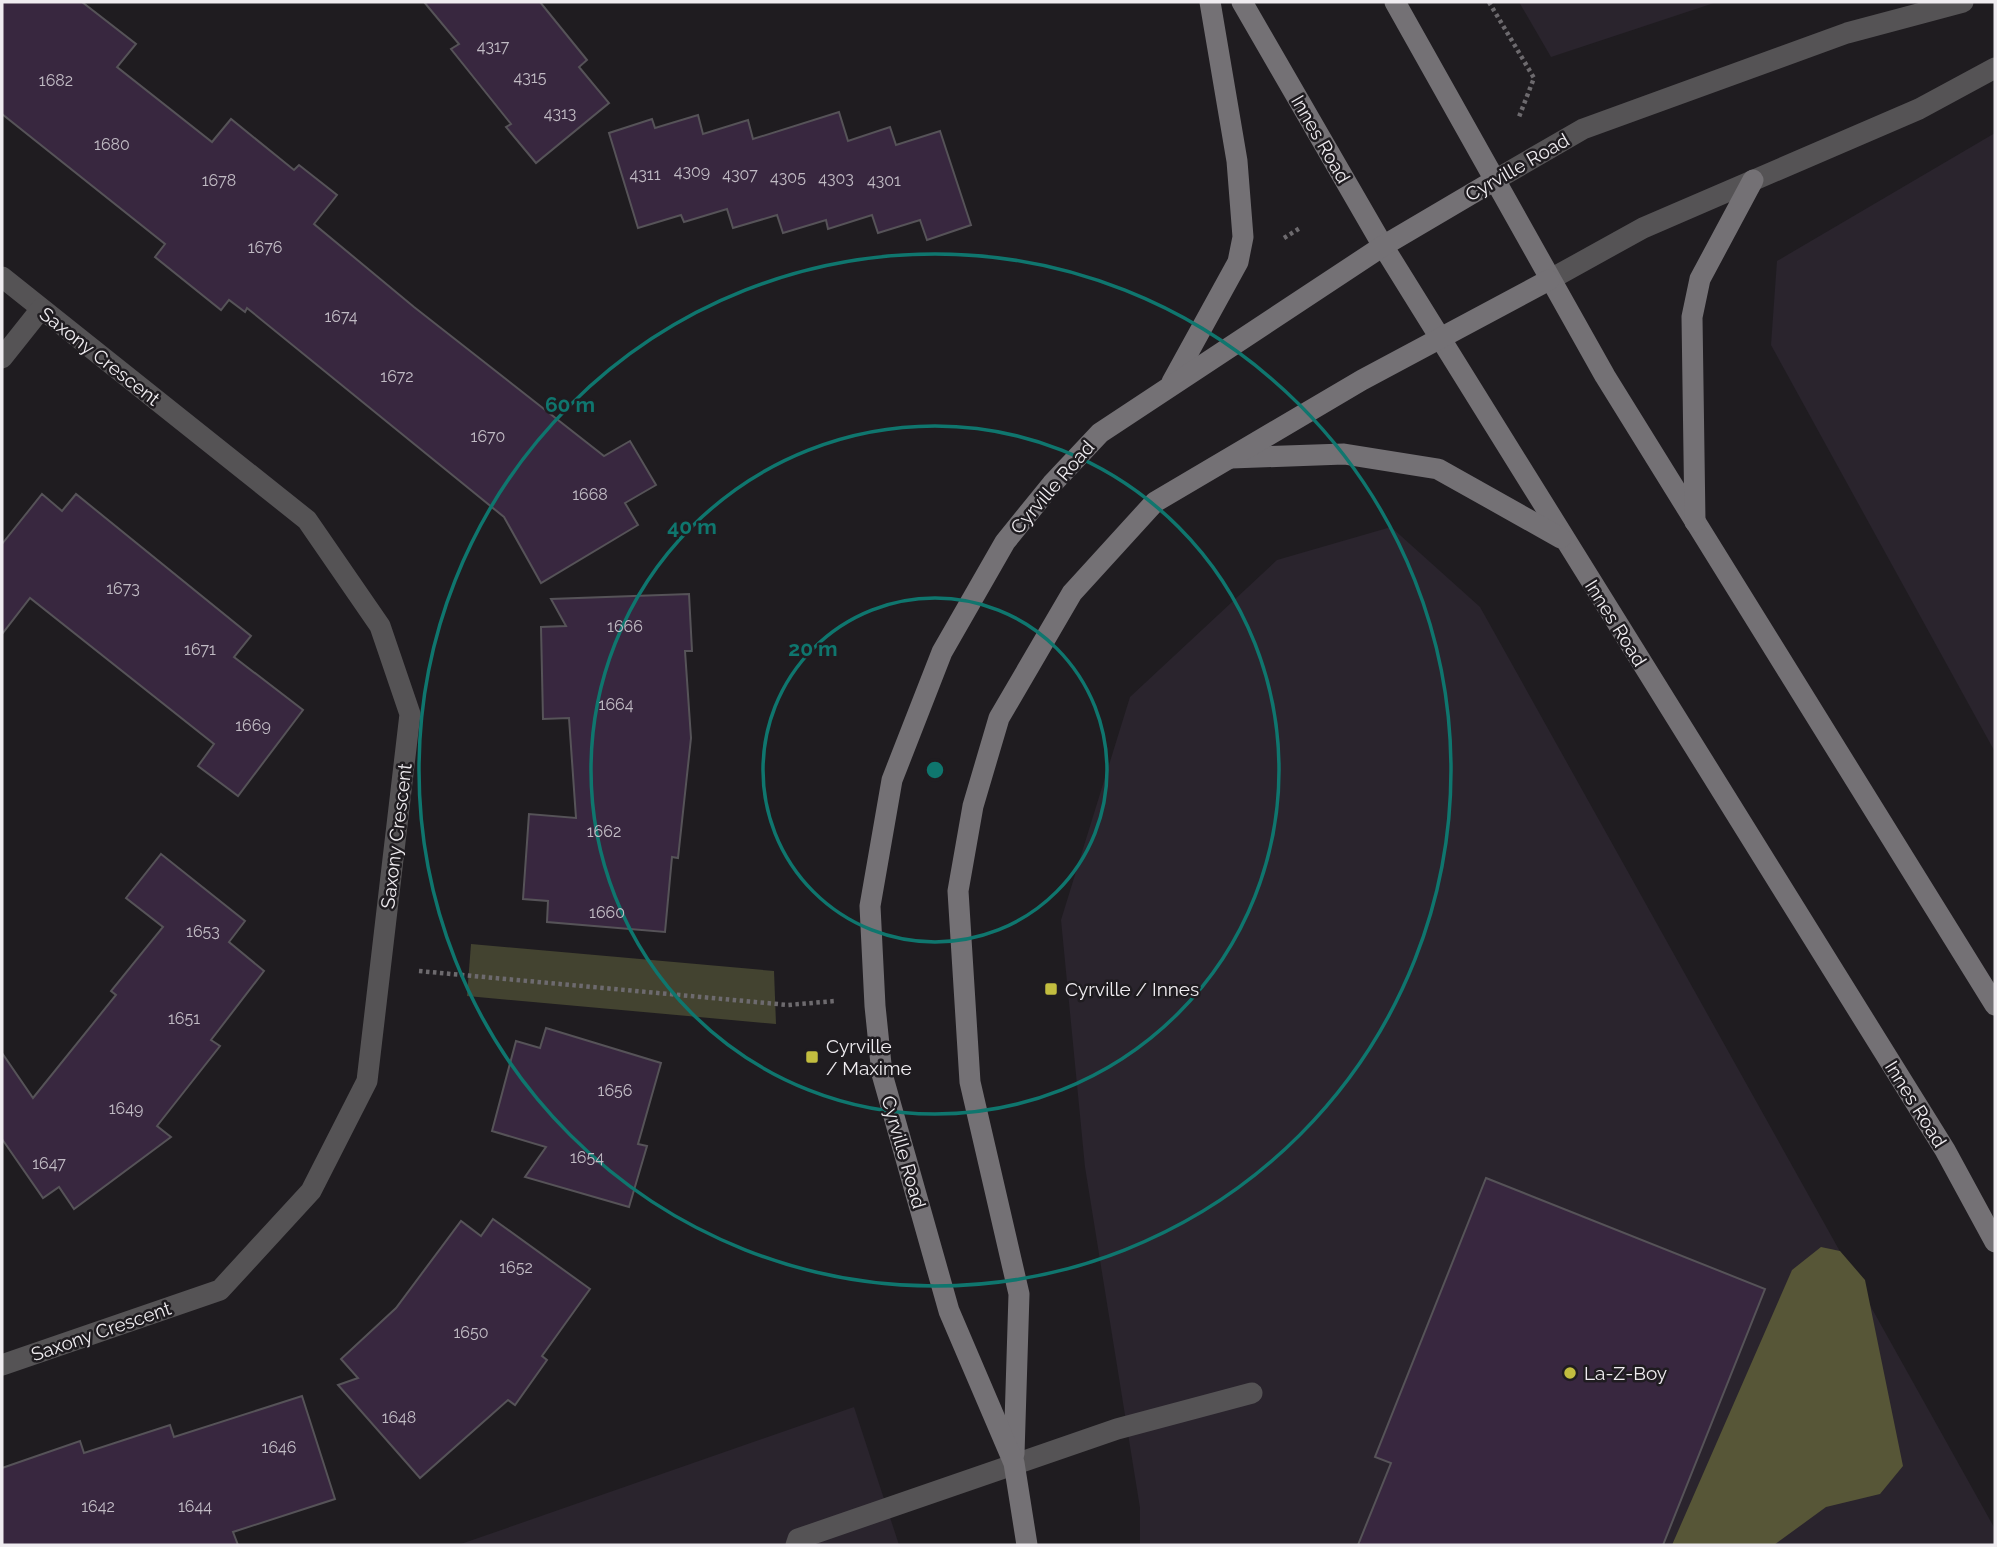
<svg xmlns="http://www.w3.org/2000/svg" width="1997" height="1547" viewBox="0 0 1997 1547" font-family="Raleway,sans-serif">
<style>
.built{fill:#2a242d}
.green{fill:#434330}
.forest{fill:#575637}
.building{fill:#38273f;stroke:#565358;stroke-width:2}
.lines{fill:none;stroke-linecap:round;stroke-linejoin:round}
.path{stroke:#6d6a6e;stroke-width:4.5;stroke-dasharray:3.5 3.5;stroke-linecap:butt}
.lane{stroke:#555355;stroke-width:21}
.street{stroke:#555355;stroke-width:21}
.secondary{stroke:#747175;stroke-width:21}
.ring{fill:none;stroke:#0f766e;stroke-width:3.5}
.poi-dot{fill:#c2bd3f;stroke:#1f1c20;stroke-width:2.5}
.labels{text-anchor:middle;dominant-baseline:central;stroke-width:5;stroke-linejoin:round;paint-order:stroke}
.number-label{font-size:16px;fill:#c1bbc4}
.street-label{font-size:19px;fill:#efecf0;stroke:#1f1c20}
.poi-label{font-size:19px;fill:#efecf0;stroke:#1f1c20;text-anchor:start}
.centre{fill:#0f766e;stroke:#1f1c20;stroke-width:3.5}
.ring-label{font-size:21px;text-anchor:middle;font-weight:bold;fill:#0f766e;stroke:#1f1c20;stroke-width:5;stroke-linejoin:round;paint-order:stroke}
</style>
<rect width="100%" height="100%" fill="#1f1c20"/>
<g class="built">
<path d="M 1519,2 L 1717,2 L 1551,57 Z"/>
<path d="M 1995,133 L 1995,752 L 1771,345 L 1777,261 Z"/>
<path d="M 1391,527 L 1480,607 L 1995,1529 L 1995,1545 L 1140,1545 L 1140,1508 L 1085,1167 L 1061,920 L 1130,697 L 1277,560 Z"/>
<path d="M 854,1407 L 899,1545 L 458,1545 Z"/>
</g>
<path class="green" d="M 471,944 L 774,971 L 776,1024 L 467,996 Z"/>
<path class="forest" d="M 1821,1247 L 1840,1251 L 1865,1280 L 1903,1466 L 1880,1494 L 1826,1507 L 1774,1545 L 1672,1545 L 1792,1270 Z"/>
<g class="building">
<path d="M 2,2 L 82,2 L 136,44 L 117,67 L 212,142 L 231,119 L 294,170 L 299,165 L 337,195 L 314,224 L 414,307 L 604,456 L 630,441 L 656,485 L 625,503 L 638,525 L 541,583 L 504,517 L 247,308 L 245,312 L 229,300 L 221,310 L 155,257 L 165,244 L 2,114 Z"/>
<path d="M 424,2 L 540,2 L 587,60 L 579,67 L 609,103 L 536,163 L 506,127 L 511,124 L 451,49 L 459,44 Z"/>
<path d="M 839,112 L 848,141 L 890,127 L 896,145 L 940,131 L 971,225 L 927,240 L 920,220 L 878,233 L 872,215 L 828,229 L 826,220 L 783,233 L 777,215 L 733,228 L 727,209 L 684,222 L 681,215 L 638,228 L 609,133 L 652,119 L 655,128 L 698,115 L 703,134 L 748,120 L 753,139 Z"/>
<path d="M 42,494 L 62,511 L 76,494 L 251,636 L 234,657 L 303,710 L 238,796 L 198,766 L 214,744 L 30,598 L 2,634 L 2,544 Z"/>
<path d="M 689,594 L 692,651 L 685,651 L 691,738 L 678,858 L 672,857 L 665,932 L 547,922 L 548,901 L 523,899 L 529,814 L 576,818 L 569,718 L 543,719 L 541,627 L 566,626 L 551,599 Z"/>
<path d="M 161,854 L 245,921 L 229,942 L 264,971 L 211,1040 L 220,1046 L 157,1126 L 171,1137 L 74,1209 L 59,1187 L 43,1198 L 2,1139 L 2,1053 L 33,1098 L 116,995 L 111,991 L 163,927 L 126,898 Z"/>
<path d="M 546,1028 L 661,1063 L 638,1144 L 647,1146 L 629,1207 L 525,1177 L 546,1147 L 492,1131 L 516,1041 L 540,1048 Z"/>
<path d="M 1486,1178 L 1765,1289 L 1663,1545 L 1358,1545 L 1391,1463 L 1375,1457 Z"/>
<path d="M 493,1219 L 590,1289 L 542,1356 L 547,1360 L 515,1405 L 508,1400 L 420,1478 L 338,1385 L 358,1378 L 341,1359 L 396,1308 L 461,1221 L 481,1236 Z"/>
<path d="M 302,1396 L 335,1499 L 233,1532 L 238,1545 L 2,1545 L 2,1468 L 80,1441 L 84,1453 L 170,1425 L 174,1437 Z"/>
</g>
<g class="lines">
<g class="path">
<path d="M 1489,2 L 1534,78 L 1519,117"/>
<path d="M 1284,238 L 1300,228"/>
<path d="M 419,971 L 788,1005 L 835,1001"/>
</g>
<path class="lane" d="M 796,1545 L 798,1539 L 1117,1429 L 1252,1393"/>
<g class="street">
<path d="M 1495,180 L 1583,129 L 1847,33 L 1963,2"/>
<path d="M 2,277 L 307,520 L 380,626 L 410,714 L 367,1081 L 311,1191 L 220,1290 L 2,1365"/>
<path d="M 1549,280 L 1643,228 L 1919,109 L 1995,68"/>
<path d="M 2,358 L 41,309"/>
</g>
<g class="secondary">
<path d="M 1242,2 L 1383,246 L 1945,1150 L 1995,1242"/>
<path d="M 1395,2 L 1605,376 L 1995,1005"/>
<path d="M 1172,382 L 1238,262 L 1243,237 L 1237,161 L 1210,2"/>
<path d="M 1231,458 L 1344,454 L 1438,469 L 1561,538"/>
<path d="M 1695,522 L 1692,317 L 1700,279 L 1753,180"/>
<path d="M 1014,1454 L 1019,1294 L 970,1082 L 958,891 L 973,806 L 999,718 L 1072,593 L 1155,502 L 1362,380 L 1549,280"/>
<path d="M 1027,1545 L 1014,1463 L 949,1311 L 882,1074 L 875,1006 L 870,906 L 892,780 L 942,652 L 1005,542 L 1052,484 L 1100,433 L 1383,246 L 1495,180"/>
</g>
</g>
<g class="ring">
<circle cx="935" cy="770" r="172"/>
<circle cx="935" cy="770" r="344"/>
<circle cx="935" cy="770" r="516"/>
</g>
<g class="poi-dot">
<rect x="1044" y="982" width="14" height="14" rx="3.5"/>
<rect x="805" y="1050" width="14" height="14" rx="3.5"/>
<circle cx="1570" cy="1373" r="7"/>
</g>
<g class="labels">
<g class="number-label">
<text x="493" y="46">4317</text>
<text x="530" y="77">4315</text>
<text x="56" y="80">1682</text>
<text x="560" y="113">4313</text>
<text x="112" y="144">1680</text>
<text x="692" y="171">4309</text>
<text x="645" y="174">4311</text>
<text x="740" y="174">4307</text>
<text x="788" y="177">4305</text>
<text x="836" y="178">4303</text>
<text x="219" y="180">1678</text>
<text x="884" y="180">4301</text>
<text x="265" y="247">1676</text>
<text x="341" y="316">1674</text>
<text x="397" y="376">1672</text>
<text x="488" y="436">1670</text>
<text x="590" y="494">1668</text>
<text x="123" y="588">1673</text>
<text x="625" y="626">1666</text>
<text x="200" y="649">1671</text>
<text x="616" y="704">1664</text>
<text x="253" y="725">1669</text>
<text x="604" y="831">1662</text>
<text x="607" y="912">1660</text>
<text x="203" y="931">1653</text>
<text x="184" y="1018">1651</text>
<text x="615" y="1090">1656</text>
<text x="126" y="1108">1649</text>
<text x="587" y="1157">1654</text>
<text x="49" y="1163">1647</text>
<text x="516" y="1267">1652</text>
<text x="471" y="1332">1650</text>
<text x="399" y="1417">1648</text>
<text x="279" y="1447">1646</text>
<text x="98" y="1506">1642</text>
<text x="195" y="1506">1644</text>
</g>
<g class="street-label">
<text transform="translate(1321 139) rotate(60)">Innes Road</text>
<text transform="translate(1517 167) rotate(-30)">Cyrville Road</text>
<text transform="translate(100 356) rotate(38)">Saxony Crescent</text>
<text transform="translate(1052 487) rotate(-49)">Cyrville Road</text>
<text transform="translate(1616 623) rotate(58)">Innes Road</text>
<text transform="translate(396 836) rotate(-83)">Saxony Crescent</text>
<text transform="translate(1916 1104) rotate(58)">Innes Road</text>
<text transform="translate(904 1152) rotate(74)">Cyrville Road</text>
<text transform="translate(101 1331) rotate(-19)">Saxony Crescent</text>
</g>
<g class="poi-label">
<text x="1065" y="989">Cyrville / Innes</text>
<text x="826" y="1046">Cyrville<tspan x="826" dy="22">/ Maxime</tspan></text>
<text x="1584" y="1373">La-Z-Boy</text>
</g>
</g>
<circle cx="935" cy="770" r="10" class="centre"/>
<g class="ring-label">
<text x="570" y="412">60 m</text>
<text x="692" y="534">40 m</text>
<text x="813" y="656">20 m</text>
</g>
<rect width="1997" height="1547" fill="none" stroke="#efecf0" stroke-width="7"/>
</svg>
